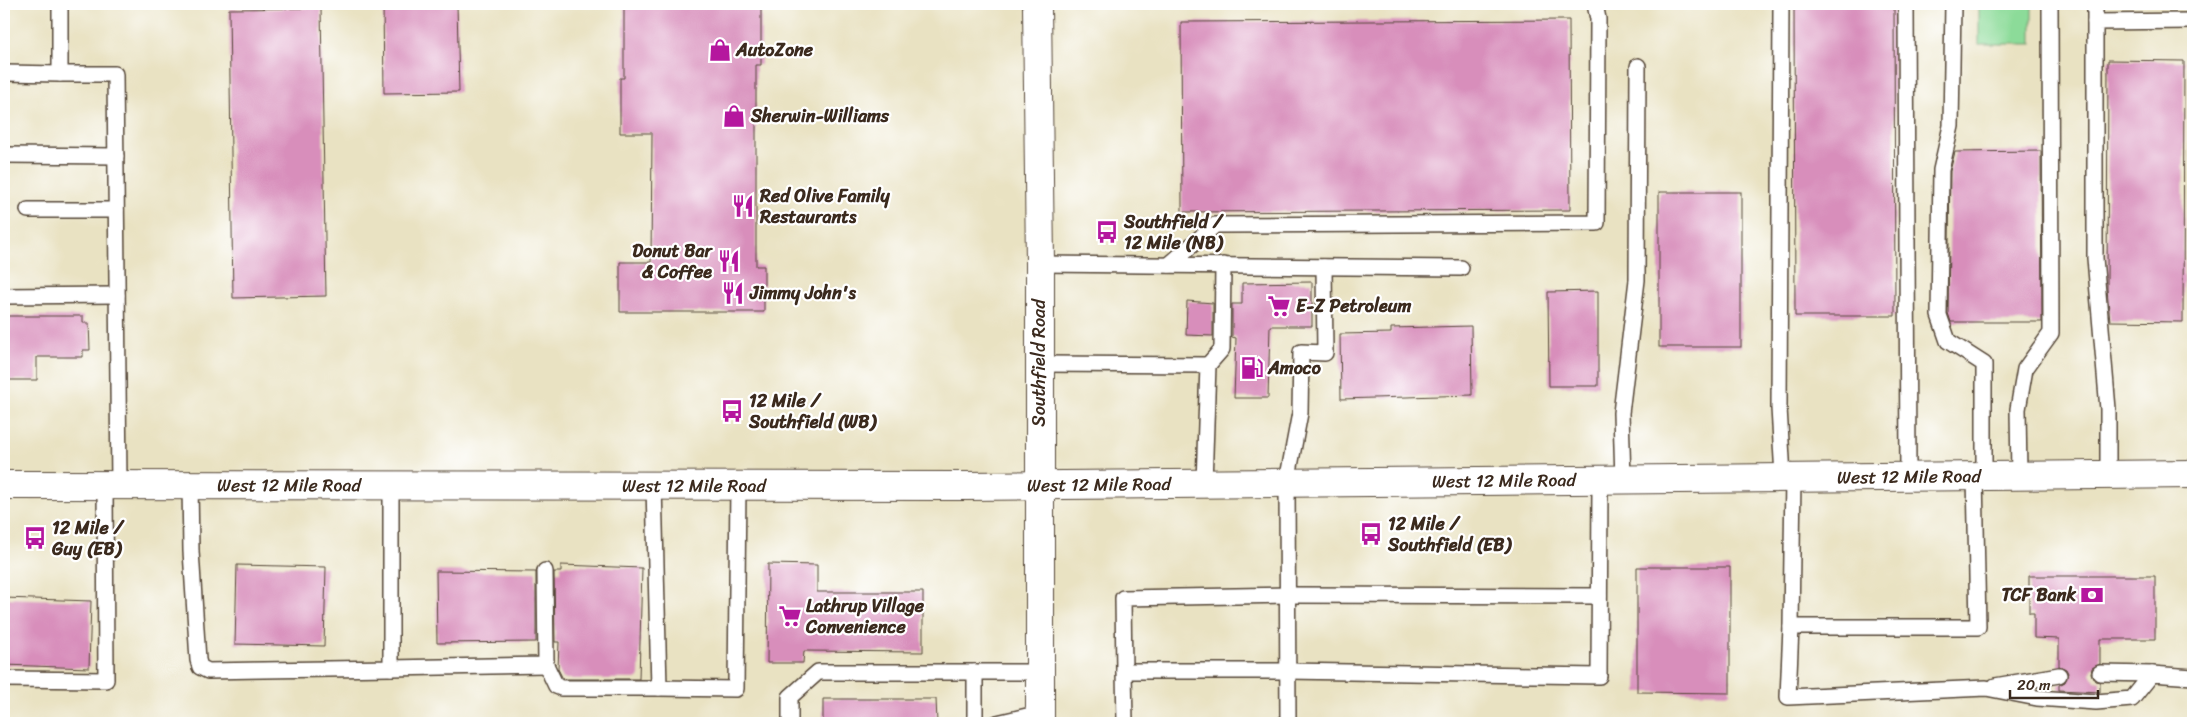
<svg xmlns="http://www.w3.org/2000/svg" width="2197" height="727" viewBox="0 0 2197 727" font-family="Sriracha,sans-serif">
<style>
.green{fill:#8cdb99;stroke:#64825c}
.building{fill:#d88ebb}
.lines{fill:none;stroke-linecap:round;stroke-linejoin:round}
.lane-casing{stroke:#554637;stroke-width:18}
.secondary-casing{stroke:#554637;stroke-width:30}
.lane{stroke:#fff;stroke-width:15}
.secondary{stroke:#fff;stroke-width:28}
.labels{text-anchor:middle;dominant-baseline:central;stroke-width:4.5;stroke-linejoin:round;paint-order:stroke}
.poi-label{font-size:18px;font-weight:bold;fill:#3b2a1e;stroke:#fff;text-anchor:start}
.street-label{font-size:18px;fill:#3b2a1e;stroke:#fff}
</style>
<rect width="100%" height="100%" fill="#fff"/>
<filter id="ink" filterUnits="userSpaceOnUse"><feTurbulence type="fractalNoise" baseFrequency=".02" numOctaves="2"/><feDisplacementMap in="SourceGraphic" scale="10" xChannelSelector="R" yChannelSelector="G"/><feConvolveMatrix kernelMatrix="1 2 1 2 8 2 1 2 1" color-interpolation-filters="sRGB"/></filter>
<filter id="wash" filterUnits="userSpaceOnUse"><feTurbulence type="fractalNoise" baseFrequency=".0096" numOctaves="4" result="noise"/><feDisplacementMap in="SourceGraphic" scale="20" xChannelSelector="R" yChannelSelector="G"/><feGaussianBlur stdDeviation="1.12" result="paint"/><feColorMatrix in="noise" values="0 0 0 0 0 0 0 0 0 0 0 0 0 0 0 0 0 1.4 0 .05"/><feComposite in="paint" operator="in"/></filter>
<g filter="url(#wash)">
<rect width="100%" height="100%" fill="#e9e2c2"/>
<rect class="green" x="1979" y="4" width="53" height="40"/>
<g id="blocks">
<g class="building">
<path d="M 383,4 L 457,4 L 459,92 L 384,93 Z"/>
<path d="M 624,4 L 761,4 L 761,65 L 756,65 L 756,266 L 764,266 L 764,312 L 620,312 L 620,262 L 651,262 L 652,133 L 620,133 L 620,78 L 624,78 Z"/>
<path d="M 1794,4 L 1894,4 L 1895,316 L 1795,316 Z"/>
<path d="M 321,8 L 326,296 L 233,298 L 229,9 Z"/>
<path d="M 1569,20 L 1570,210 L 1182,212 L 1181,22 Z"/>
<path d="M 2108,60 L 2184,61 L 2183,322 L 2110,321 L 2107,289 Z"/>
<path d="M 2041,151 L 2042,322 L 1951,322 L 1948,313 L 1950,171 L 1955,152 Z"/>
<rect x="1659" y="192" width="82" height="155"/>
<path d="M 1312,282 L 1312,326 L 1270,326 L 1268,398 L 1234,398 L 1236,338 L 1232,337 L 1232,304 L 1242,304 L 1242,283 Z"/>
<path d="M 1598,291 L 1598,386 L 1549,386 L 1548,292 Z"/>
<path d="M 1187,301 L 1213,303 L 1213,336 L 1186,335 Z"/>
<path d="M 4,316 L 83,316 L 83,323 L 89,323 L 90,350 L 83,350 L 83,357 L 37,357 L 37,380 L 4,380 Z"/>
<path d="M 1471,326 L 1472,395 L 1341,399 L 1340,334 L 1391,333 L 1391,328 Z"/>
<path d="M 768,564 L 817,565 L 817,592 L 923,592 L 923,652 L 804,651 L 803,663 L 767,663 Z"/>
<path d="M 237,565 L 326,567 L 324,646 L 235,644 Z"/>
<path d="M 561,565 L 642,568 L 639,679 L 563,679 L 558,669 L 559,642 L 555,642 L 554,572 L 561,572 Z"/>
<path d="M 1637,567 L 1730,567 L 1730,693 L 1637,692 Z"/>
<path d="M 436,571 L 536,572 L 536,642 L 437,643 Z"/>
<path d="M 2029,576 L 2155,576 L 2155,639 L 2100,639 L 2100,664 L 2092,668 L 2091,673 L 2095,681 L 2100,682 L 2100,692 L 2059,690 L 2059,685 L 2065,682 L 2068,673 L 2066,669 L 2059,666 L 2059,639 L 2034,638 L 2034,613 L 2029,613 Z"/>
<path d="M 4,598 L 91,601 L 89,668 L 4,665 Z"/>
<path d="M 823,699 L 936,699 L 937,723 L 823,723 Z"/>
</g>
</g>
</g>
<g filter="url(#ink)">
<use href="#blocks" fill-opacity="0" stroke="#554637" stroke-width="1"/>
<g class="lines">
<defs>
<g id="lane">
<path d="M 60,4 L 60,74 L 115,74 L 119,484"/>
<path d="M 1781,4 L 1779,408 L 1783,476"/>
<path d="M 1906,4 L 1908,476"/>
<path d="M 1953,4 L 1951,126 L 1941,170 L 1939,315 L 1948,341 L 1984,364 L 1984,475"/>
<path d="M 2095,22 L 2095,4"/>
<path d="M 4,73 L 60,74"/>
<path d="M 4,155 L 116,156"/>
<path d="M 28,210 L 116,210"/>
<path d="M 1040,264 L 1461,268"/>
<path d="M 1169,265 L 1215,225 L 1597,223 L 1598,19 L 1595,4"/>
<path d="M 4,296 L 117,295"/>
<path d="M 1040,364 L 1208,365 L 1204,483"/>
<path d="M 1208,365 L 1222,349 L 1223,265"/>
<path d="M 2019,475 L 2018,409 L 2025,369 L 2051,333 L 2050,4"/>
<path d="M 2108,475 L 2108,409 L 2095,258 L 2095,22 L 2193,21"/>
<path d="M 1793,477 L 1791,627 L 1978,627 L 1975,475"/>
<path d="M 1623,480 L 1621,413 L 1637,280 L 1638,66"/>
<path d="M 190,484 L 191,551 L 198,660 L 200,667 L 208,671 L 391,668 L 391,484"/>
<path d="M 1791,627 L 1788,697 L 1986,688 L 2037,698 L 2096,702 L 2132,699 L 2152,674 L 2193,677"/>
<path d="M 546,665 L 556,686 L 561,688 L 659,688 L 654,485"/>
<path d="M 391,668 L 546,665 L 545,571"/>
<path d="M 1124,671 L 1123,598 L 1287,595 L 1599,596"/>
<path d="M 2100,673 L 2152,674"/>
<path d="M 4,679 L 106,680 L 105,484"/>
<path d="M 1995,686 L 2059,675"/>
<path d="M 659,688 L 736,689 L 738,485"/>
<path d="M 790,723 L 790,697 L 818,672 L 1040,672"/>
<path d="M 975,723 L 975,672"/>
<path d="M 997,723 L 1040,713"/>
<path d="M 1125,723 L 1124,671 L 1288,671 L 1599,676 L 1600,480"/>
<path d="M 1288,723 L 1287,482 L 1300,413 L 1301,352 L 1325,353 L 1324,267"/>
</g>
<g id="secondary">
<path d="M 1037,4 L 1040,264 L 1040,723"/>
<path id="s1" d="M 4,485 L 965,486 L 2193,474"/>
</g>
</defs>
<use href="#lane" class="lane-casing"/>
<use href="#secondary" class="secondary-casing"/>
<use href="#lane" class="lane"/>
<use href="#secondary" class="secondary"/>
</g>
</g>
<defs>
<symbol id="shop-bare" viewBox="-9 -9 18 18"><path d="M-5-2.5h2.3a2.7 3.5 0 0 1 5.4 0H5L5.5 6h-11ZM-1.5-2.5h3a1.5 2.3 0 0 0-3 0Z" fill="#b5179e" stroke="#fff" stroke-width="2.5" paint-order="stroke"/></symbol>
<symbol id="restaurant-bare" viewBox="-9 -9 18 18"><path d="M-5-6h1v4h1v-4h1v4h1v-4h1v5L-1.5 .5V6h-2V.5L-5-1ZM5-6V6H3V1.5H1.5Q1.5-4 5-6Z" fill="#b5179e" stroke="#fff" stroke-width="2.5" paint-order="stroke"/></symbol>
<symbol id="bus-bare" viewBox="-9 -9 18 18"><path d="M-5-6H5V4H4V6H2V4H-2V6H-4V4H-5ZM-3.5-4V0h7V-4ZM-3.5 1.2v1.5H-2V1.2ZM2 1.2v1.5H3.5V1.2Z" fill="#b5179e" stroke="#fff" stroke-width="2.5" paint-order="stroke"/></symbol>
<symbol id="supermarket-bare" viewBox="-9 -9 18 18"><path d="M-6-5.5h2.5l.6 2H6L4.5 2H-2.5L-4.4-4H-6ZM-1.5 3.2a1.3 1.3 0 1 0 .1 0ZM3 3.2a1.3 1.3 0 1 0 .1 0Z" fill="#b5179e" stroke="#fff" stroke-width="2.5" paint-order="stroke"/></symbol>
<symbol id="fuel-bare" viewBox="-9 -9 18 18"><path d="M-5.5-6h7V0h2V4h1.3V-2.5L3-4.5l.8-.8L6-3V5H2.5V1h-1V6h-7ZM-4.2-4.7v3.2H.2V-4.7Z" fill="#b5179e" stroke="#fff" stroke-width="2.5" paint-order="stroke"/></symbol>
<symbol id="bank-bare" viewBox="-9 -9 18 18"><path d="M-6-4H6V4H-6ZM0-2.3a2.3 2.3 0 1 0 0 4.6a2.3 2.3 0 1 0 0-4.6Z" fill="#b5179e" stroke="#fff" stroke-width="2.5" paint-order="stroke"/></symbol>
</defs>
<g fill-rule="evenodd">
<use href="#shop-bare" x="704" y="34" width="32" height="32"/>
<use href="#shop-bare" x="718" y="100" width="32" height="32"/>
<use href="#restaurant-bare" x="727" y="190" width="32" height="32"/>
<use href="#bus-bare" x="1091" y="216" width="32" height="32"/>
<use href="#restaurant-bare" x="713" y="245" width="32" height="32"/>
<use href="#restaurant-bare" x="717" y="277" width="32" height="32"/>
<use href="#supermarket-bare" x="1263" y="290" width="32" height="32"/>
<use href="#fuel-bare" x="1236" y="352" width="32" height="32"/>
<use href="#bus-bare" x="716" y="395" width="32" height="32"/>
<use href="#bus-bare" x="1355" y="518" width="32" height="32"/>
<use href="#bus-bare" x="19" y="522" width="32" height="32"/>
<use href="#bank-bare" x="2076" y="579" width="32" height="32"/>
<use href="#supermarket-bare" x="774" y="600" width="32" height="32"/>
</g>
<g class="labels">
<g class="poi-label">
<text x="736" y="50">AutoZone</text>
<text x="751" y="116">Sherwin-Williams</text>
<text x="760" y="196">Red Olive Family<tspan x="760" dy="21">Restaurants</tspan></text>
<text x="1124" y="222">Southfield /<tspan x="1124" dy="21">12 Mile (NB)</tspan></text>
<text x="712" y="251" text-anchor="end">Donut Bar<tspan x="712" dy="21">&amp; Coffee</tspan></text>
<text x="750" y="293">Jimmy John's</text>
<text x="1296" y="306">E-Z Petroleum</text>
<text x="1268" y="368">Amoco</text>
<text x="749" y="401">12 Mile /<tspan x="749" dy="21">Southfield (WB)</tspan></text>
<text x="1388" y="524">12 Mile /<tspan x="1388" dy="21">Southfield (EB)</tspan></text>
<text x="52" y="528">12 Mile /<tspan x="52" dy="21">Guy (EB)</tspan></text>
<text x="2076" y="595" text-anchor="end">TCF Bank</text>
<text x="806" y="606">Lathrup Village<tspan x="806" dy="21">Convenience</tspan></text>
</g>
<g class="street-label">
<text transform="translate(1039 363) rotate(-90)">Southfield Road</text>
<text stroke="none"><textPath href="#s1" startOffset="1905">West 12 Mile Road</textPath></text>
<text stroke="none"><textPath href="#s1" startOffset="1500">West 12 Mile Road</textPath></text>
<text stroke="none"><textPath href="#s1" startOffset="285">West 12 Mile Road</textPath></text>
<text stroke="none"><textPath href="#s1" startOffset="1095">West 12 Mile Road</textPath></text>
<text stroke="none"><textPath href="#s1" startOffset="690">West 12 Mile Road</textPath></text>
</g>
</g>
<rect width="2197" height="727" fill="none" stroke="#fff" stroke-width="20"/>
<path d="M2010 690v8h88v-8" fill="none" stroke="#3b2a1e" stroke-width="2.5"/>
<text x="2017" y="690" font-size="15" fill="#3b2a1e" stroke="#ffffff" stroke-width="4" paint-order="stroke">20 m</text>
</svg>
